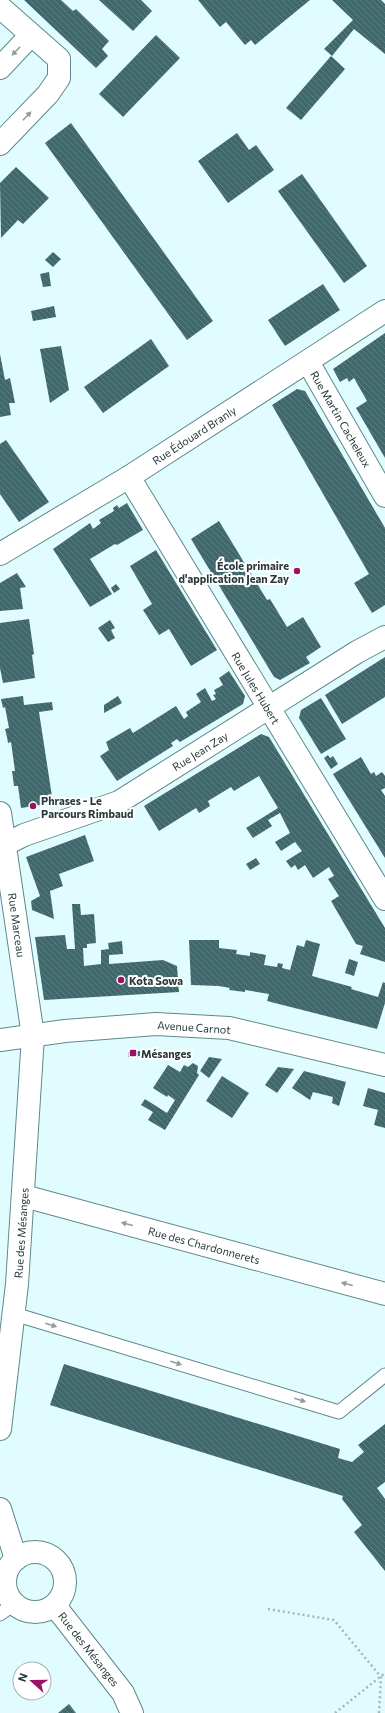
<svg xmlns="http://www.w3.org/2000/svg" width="385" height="1713" viewBox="0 0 385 1713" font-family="Commissioner,sans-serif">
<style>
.building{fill:url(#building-back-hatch)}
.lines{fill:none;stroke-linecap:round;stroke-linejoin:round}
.service-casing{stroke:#5e898c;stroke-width:15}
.minor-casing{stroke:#5e898c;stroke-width:24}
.secondary-casing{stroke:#5e898c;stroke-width:24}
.path{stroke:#a0b8b9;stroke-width:2.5;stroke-dasharray:2 3;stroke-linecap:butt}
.service{stroke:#fff;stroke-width:13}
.minor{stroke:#fff;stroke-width:22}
.secondary{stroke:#fff;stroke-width:22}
.oneway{fill:#939c9c}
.poi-dot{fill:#991266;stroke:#fff;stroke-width:1.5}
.labels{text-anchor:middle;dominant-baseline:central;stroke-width:4;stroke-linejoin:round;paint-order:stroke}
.street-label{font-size:11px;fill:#27393a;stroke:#fff}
.poi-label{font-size:11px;font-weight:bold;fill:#27393a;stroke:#fff;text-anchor:start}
</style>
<defs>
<pattern id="building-back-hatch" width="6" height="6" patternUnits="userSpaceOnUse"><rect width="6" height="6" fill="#3e686b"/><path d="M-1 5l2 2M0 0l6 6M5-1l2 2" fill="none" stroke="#5e7f81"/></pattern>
</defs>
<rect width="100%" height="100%" fill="#e1fcfe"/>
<g class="building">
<path d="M 24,0 L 61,0 L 73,11 L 76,9 L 109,41 L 102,49 L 108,56 L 96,68 Z"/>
<path d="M 99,0 L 141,0 L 152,11 L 133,31 Z"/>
<path d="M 198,0 L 310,0 L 255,45 L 251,40 L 245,45 L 226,22 L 220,27 Z"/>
<path d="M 332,0 L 381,0 L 385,4 L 385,54 L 354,29 L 332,56 L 324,49 L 353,20 Z"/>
<path d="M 156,35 L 180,58 L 123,117 L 99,94 Z"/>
<path d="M 331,56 L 345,69 L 301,120 L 286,108 Z"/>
<path d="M 71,123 L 213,321 L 187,340 L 45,143 Z"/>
<path d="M 237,133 L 249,150 L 256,145 L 274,170 L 228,203 L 198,161 Z"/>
<path d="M 16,167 L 49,198 L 23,224 L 18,220 L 1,238 L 0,183 Z"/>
<path d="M 302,174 L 367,266 L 344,283 L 278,191 Z"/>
<path d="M 53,252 L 61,259 L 53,267 L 45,260 Z"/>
<path d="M 49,272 L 51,286 L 43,287 L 40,274 Z"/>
<path d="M 323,284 L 340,310 L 285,346 L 268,320 Z"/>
<path d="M 54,306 L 56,317 L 33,321 L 31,311 Z"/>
<path d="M 385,333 L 385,458 L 356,408 L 367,401 L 354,378 L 349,382 L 347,378 L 340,382 L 333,369 Z"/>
<path d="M 151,339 L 169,366 L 103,413 L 84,387 Z"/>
<path d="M 61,346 L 69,390 L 50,403 L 40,349 Z"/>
<path d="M 0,354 L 5,380 L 10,378 L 15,403 L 9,403 L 11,415 L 0,417 Z"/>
<path d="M 297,389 L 305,391 L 385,528 L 385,605 L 372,613 L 354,583 L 369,574 L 272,405 Z"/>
<path d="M 6,440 L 49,502 L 19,522 L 0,494 L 0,444 Z"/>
<path d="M 127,503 L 143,530 L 117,545 L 115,544 L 90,559 L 112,594 L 90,607 L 53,549 L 90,523 L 93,529 L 101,523 L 99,520 L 114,511 L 113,508 L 117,505 L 119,508 Z"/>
<path d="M 219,521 L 267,600 L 270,599 L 287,627 L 303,617 L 321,647 L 306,657 L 310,663 L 280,680 L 274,677 L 191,539 Z"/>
<path d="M 156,550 L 217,650 L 191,666 L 169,629 L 159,635 L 143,610 L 152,604 L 130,566 Z"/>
<path d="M 17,573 L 26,587 L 20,588 L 23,609 L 0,611 L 0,583 Z"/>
<path d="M 116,584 L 120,589 L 114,593 L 111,588 Z"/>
<path d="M 29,619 L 34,654 L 32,655 L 35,678 L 3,683 L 0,668 L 0,623 Z"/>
<path d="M 110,620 L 115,628 L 111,630 L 115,638 L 108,642 L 98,628 Z"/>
<path d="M 385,657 L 385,697 L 342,724 L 325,695 Z"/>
<path d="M 229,671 L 245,696 L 243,704 L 180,742 L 177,739 L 171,743 L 173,746 L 117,781 L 100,756 L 109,750 L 106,742 L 130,728 L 133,733 L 176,706 L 184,719 L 188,716 L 186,712 L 201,702 L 196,694 L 205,688 L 212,701 L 216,699 L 213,695 L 216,694 L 214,690 L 223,685 L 219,678 Z"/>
<path d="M 23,696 L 24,705 L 52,702 L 53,710 L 39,712 L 53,803 L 21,808 L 18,786 L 14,786 L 12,771 L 15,771 L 11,742 L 8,743 L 7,737 L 5,729 L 9,728 L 5,707 L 3,708 L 1,699 Z"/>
<path d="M 118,696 L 122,703 L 104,713 L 104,705 Z"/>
<path d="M 321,698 L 346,739 L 321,754 L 299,718 L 301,710 Z"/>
<path d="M 261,734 L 269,737 L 385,928 L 385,962 L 360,954 L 363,946 L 356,944 L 331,901 L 339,896 L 328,879 L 334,876 L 329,867 L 313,878 L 305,865 L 298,870 L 295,865 L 291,868 L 286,861 L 302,851 L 295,842 L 281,851 L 275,842 L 290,833 L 280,813 L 268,820 L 272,826 L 253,838 L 246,828 L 278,808 L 259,776 L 234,791 L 231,787 L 208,801 L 210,806 L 199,813 L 196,808 L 159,831 L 144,806 Z"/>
<path d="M 328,755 L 330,758 L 333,756 L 338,764 L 331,769 L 324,758 Z"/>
<path d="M 361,757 L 371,774 L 374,772 L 376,776 L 382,772 L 385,776 L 385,788 L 381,790 L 385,796 L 385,858 L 333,774 Z"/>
<path d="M 85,835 L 94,861 L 59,874 L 63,886 L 50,891 L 54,919 L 32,910 L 31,901 L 40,896 L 26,857 Z"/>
<path d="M 256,858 L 260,864 L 250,870 L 246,864 Z"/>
<path d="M 72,904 L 80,904 L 81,915 L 94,914 L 96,943 L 87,944 L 87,948 L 83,948 L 84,966 L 101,964 L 101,950 L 109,949 L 108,943 L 122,941 L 123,954 L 109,955 L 109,964 L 163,960 L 177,966 L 179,992 L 44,1000 L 35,937 L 65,935 L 67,949 L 75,949 Z"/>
<path d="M 189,940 L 219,940 L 219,948 L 237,950 L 236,954 L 250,956 L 250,952 L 266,955 L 264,965 L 277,967 L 278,963 L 283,964 L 282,968 L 290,970 L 297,945 L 304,947 L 306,940 L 320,944 L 312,976 L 352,987 L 351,989 L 378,997 L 383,982 L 385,983 L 385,1003 L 377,1029 L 267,1001 L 269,994 L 245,990 L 245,992 L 229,990 L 230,988 L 219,986 L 191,985 Z"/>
<path d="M 349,959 L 358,962 L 354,976 L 345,973 Z"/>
<path d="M 140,1051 L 140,1056 L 128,1057 L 128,1052 Z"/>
<path d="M 209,1057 L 222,1059 L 209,1078 L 200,1071 Z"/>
<path d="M 193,1063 L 198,1066 L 197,1073 L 199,1075 L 165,1130 L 148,1120 L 153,1112 L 141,1105 L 145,1099 L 167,1113 L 175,1100 L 168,1095 L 167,1097 L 153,1088 L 168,1065 L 180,1072 L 184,1065 L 188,1067 Z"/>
<path d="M 278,1067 L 294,1069 L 277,1093 L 265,1085 Z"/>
<path d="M 304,1071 L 346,1082 L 339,1106 L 332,1103 L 333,1097 L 313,1092 L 310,1100 L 292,1088 Z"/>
<path d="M 222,1076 L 249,1093 L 232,1118 L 206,1101 Z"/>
<path d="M 368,1088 L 385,1093 L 385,1128 L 374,1125 L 378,1110 L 363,1106 Z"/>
<path d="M 64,1364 L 340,1449 L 338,1458 L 352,1462 L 364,1452 L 358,1445 L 385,1424 L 385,1482 L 377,1488 L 385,1499 L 385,1571 L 354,1532 L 362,1525 L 342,1499 L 343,1496 L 50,1405 Z"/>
<path d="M 69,1704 L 76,1713 L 58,1713 Z"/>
</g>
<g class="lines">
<defs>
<g id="service">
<path d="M 14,1314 L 339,1412 L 385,1375"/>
<path d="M 0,1614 L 14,1604"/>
</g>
<g id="minor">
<path d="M 0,7 L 59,59 L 59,78 L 48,94 L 0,144"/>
<path d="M 0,68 L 31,35"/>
<path d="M 308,362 L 385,496"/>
<path d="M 129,477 L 385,899"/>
<path d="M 0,554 L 129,477 L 385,311"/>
<path d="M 0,813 L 33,1036 L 17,1284 L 0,1429"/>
<path d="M 0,847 L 24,835 L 119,802 L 357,652 L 385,637"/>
<path d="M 24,1196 L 385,1294"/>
<path d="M 0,1509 L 16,1559"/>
<circle cx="35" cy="1582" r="30"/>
<path d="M 55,1606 L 123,1693 L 132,1713"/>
</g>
<path id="secondary" d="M 0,1040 L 65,1031 L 156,1024 L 229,1028 L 385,1065"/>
</defs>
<use href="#service" class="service-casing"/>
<use href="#minor" class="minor-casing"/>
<use href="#secondary" class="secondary-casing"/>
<g class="path">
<path d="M 268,1609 L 334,1620 L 381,1677 L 379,1713"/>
<path d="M 335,1713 L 385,1673"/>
</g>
<use href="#service" class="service"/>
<use href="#minor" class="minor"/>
<use href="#secondary" class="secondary"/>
</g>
<defs><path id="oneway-solid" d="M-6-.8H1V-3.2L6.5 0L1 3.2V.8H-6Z"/></defs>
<g class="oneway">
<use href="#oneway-solid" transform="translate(16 51) rotate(134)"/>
<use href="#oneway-solid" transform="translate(27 116) rotate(-46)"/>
<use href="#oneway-solid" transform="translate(127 1224) rotate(-165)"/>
<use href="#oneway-solid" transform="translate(347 1284) rotate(-165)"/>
<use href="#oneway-solid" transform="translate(51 1325) rotate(17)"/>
<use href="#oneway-solid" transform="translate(176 1363) rotate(17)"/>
<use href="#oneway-solid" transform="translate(300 1400) rotate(17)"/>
</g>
<g class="poi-dot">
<circle cx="297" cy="571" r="4"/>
<circle cx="33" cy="806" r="4"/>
<circle cx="121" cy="980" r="4"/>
<rect x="129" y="1049" width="8" height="8" rx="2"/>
</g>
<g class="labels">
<g class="street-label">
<text transform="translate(341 419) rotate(60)">Rue Martin Cacheleux</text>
<text transform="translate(194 435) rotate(-33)">Rue Édouard Branly</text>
<text transform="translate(256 688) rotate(59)">Rue Jules Hubert</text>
<text transform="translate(200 751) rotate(-32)">Rue Jean Zay</text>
<text transform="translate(17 925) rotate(82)">Rue Marceau</text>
<text transform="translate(194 1027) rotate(4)">Avenue Carnot</text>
<text transform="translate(21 1233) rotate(-86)">Rue des Mésanges</text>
<text transform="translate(204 1245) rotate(15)">Rue des Chardonnerets</text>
<text transform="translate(89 1649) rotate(52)">Rue des Mésanges</text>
</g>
<g class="poi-label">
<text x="289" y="565" text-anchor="end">École primaire<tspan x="289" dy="13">d'application Jean Zay</tspan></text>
<text x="41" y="800">Phrases - Le<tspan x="41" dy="13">Parcours Rimbaud</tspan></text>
<text x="129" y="980">Kota Sowa</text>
<text x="141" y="1053">Mésanges</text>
</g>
</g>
<g transform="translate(32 1681) rotate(291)"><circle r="19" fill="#ffffff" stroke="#a9b0b0"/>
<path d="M0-3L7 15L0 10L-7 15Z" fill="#991266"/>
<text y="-6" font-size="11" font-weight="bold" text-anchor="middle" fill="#27393a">N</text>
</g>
</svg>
